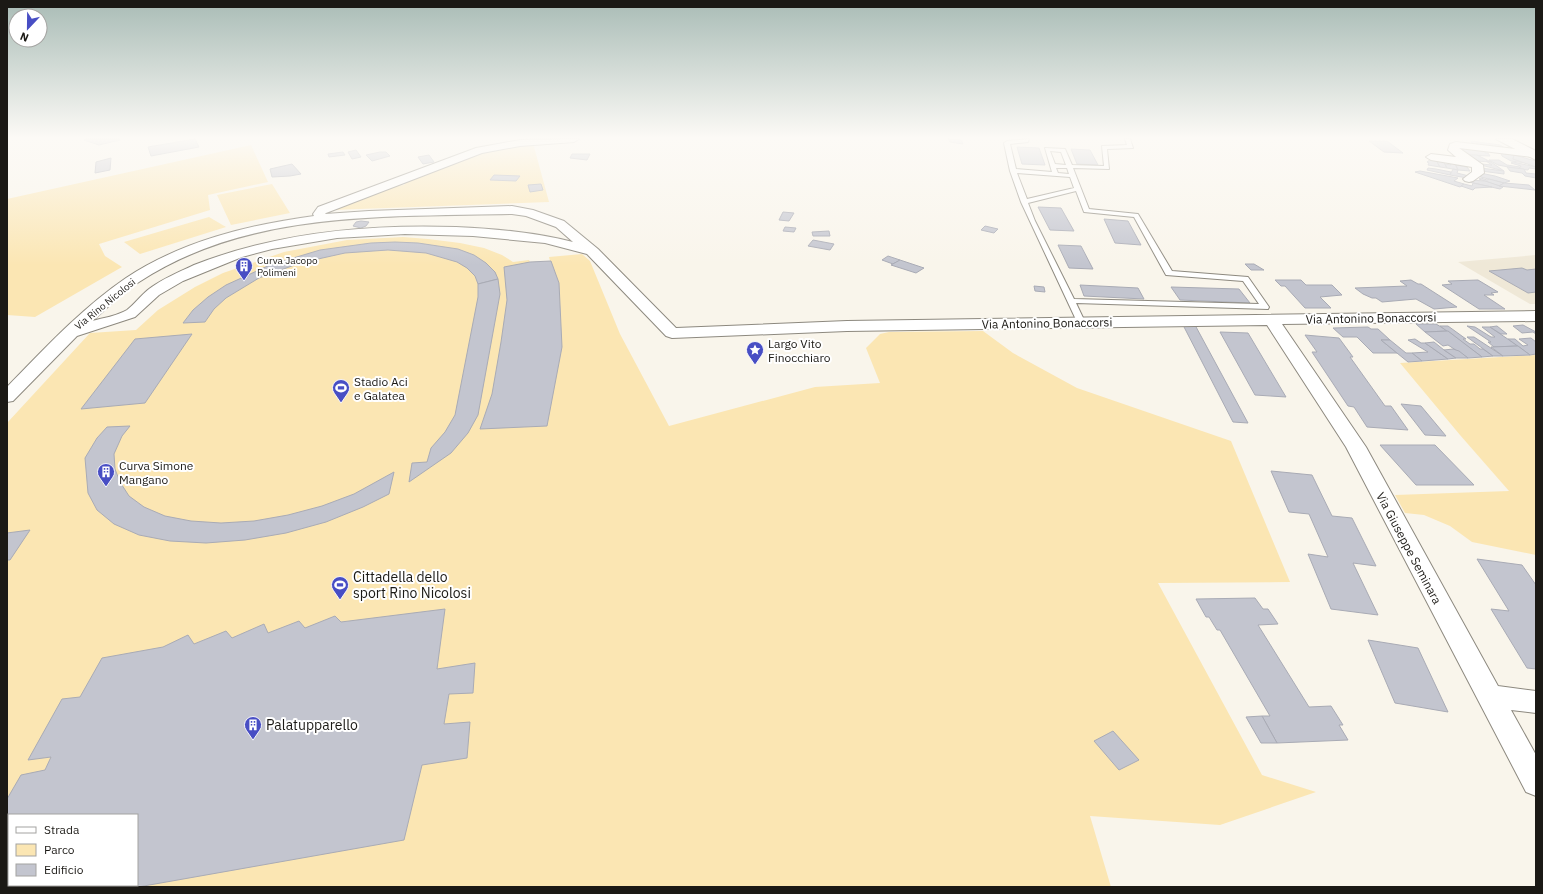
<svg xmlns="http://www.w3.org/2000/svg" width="1543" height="894" viewBox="0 0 1543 894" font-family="'IBM Plex Sans',sans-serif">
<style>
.built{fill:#efe8d7}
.green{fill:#fbe6b3;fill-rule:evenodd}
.building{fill:#c3c5cf;stroke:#a9abb5;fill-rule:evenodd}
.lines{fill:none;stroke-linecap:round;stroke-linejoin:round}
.service-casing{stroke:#8d897f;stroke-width:2}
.minor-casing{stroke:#8d897f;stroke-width:2}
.tertiary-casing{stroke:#8d897f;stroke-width:2}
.service{fill:#fff;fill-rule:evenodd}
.minor{fill:#fff;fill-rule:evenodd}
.tertiary{fill:#fff;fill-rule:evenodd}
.labels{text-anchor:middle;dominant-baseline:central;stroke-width:4;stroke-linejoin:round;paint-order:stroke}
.far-poi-label{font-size:10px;fill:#1b1915;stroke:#fff;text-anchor:start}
.far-street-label{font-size:10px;fill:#1b1915;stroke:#fff}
.street-label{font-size:12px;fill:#1b1915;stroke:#fff}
.poi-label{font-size:12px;fill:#1b1915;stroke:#fff;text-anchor:start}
.near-poi-label{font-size:14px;fill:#1b1915;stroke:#fff;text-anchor:start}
</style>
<rect width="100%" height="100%" fill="#f9f5eb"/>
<path class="built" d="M 1536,255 L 1536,304 L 1530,304 L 1458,262 Z"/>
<g class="green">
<path d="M 533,143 L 549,202 L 332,210 L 388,187 L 404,185 L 407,179 L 485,150 Z"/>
<path d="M 251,145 L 268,182 L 208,195 L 210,210 L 99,244 L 105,256 L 122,267 L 35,317 L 7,315 L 7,199 Z"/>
<path d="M 272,184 L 290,213 L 231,225 L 217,195 Z"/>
<path d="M 209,217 L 226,227 L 140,254 L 124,242 Z"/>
<path d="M 403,237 L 428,239 L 460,243 L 484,248 L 502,255 L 513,262 L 529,260 L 530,262 L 550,261 L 549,257 L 582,254 L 590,261 L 620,334 L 669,426 L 815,387 L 880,383 L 866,348 L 880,334 L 889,332 L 983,331 L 1013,353 L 1077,388 L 1231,441 L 1290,582 L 1158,583 L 1262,775 L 1316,792 L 1220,825 L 1090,816 L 1111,887 L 7,887 L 7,423 L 90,333 L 136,330 L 158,310 L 195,287 L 223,273 L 284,252 L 347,240 ZM 9,815 L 137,815 L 137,885 L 9,885 Z"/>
<path d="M 1536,355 L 1536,555 L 1472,542 L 1450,526 L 1424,515 L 1405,513 L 1395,495 L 1509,491 L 1460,435 L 1400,363 Z"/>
</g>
<g class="building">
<path d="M 87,139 L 120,139 L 120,140 L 99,145 L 84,140 Z"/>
<path d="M 195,139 L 199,147 L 151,156 L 148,147 Z"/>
<path d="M 948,139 L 961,140 L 963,144 L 950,142 Z"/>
<path d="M 1369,141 L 1387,141 L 1403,153 L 1384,152 Z"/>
<path d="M 1471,141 L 1500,145 L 1508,150 L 1472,145 Z"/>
<path d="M 1465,146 L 1486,149 L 1485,153 L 1488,153 L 1490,156 L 1467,155 L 1463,150 Z"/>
<path d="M 1017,147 L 1039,148 L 1045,165 L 1022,164 Z"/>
<path d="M 1071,149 L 1090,150 L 1098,165 L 1077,164 Z"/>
<path d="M 356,150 L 361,157 L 352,159 L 348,152 Z"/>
<path d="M 343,152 L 345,155 L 329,157 L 328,154 Z"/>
<path d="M 380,152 L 386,152 L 390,156 L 372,161 L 366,155 Z"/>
<path d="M 1501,153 L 1514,155 L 1513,159 L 1526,163 L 1511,161 L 1502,156 Z"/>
<path d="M 572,154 L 590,154 L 587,160 L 570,158 Z"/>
<path d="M 429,155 L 434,162 L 423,164 L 418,157 Z"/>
<path d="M 1467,155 L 1477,155 L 1491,162 L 1476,161 Z"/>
<path d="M 1514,155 L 1536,161 L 1536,167 L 1513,159 Z"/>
<path d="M 111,158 L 110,170 L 95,173 L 96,162 Z"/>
<path d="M 1431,159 L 1436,160 L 1440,167 L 1428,165 L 1429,163 L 1427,162 Z"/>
<path d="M 1436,160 L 1443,161 L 1447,168 L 1440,167 Z"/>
<path d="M 1489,160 L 1499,160 L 1507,165 L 1520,167 L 1519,169 L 1498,165 Z"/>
<path d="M 1486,161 L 1491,162 L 1504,171 L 1481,165 L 1481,164 L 1492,165 Z"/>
<path d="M 1449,162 L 1454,162 L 1458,170 L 1447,168 L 1445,164 L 1451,165 Z"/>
<path d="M 1513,162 L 1536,167 L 1536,169 L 1529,168 L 1528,170 L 1519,169 L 1521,166 L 1511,163 Z"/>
<path d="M 292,164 L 301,174 L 290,176 L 272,177 L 270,169 Z"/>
<path d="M 1456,165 L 1467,167 L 1470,171 L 1458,170 Z"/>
<path d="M 1507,167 L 1524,169 L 1526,173 L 1536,174 L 1536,178 L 1525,176 L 1522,173 L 1510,171 Z"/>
<path d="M 1428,168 L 1436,169 L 1451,172 L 1450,175 L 1427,170 Z"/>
<path d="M 1481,168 L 1504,171 L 1504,174 L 1481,171 Z"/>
<path d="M 1453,169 L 1458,170 L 1457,173 L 1469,176 L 1467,178 L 1450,175 Z"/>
<path d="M 1420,171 L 1458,178 L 1454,181 L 1464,184 L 1460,187 L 1415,172 Z"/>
<path d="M 1480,173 L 1495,176 L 1510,181 L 1504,183 L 1477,176 Z"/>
<path d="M 494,175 L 520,176 L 516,181 L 490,180 Z"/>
<path d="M 1481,178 L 1487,180 L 1489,179 L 1504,183 L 1499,186 L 1479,179 Z"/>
<path d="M 1470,180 L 1485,181 L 1503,187 L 1500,189 L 1469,182 Z"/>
<path d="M 1473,183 L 1492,187 L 1475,188 L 1473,190 L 1461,186 L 1464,184 L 1472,186 Z"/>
<path d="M 1504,183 L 1529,185 L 1535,190 L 1499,186 Z"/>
<path d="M 541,184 L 543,190 L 530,192 L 528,185 Z"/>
<path d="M 1038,207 L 1061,208 L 1074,231 L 1050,230 Z"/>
<path d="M 783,212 L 794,213 L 789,221 L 779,220 Z"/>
<path d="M 1104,219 L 1128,221 L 1141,245 L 1115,243 Z"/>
<path d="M 361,221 L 369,222 L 366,226 L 361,228 L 353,226 L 356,222 Z"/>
<path d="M 985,226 L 998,229 L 994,233 L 981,230 Z"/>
<path d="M 785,227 L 796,228 L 794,232 L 783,231 Z"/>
<path d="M 829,231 L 830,236 L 813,236 L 812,232 Z"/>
<path d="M 813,240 L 834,244 L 830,250 L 808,246 Z"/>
<path d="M 395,242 L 418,243 L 458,249 L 474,255 L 486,263 L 495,272 L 498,279 L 478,284 L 475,276 L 467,268 L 457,262 L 426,253 L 388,250 L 345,253 L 300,263 L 259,278 L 226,298 L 214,309 L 205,322 L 183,323 L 193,310 L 208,297 L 226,285 L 270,265 L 320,250 L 371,243 Z"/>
<path d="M 1058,245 L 1081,246 L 1093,269 L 1069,268 Z"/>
<path d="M 888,256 L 900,260 L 893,264 L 882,260 Z"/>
<path d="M 900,260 L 924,268 L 916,273 L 891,265 Z"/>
<path d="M 551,261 L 559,283 L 562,347 L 547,426 L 480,429 L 492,394 L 501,342 L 507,300 L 504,267 L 530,262 Z"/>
<path d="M 1245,264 L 1254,264 L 1264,270 L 1251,270 Z"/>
<path d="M 1522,268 L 1527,270 L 1536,269 L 1536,292 L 1528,293 L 1489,271 Z"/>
<path d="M 498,279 L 500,294 L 478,415 L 468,433 L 451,453 L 409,482 L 412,463 L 427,462 L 431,448 L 445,432 L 455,415 L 478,297 L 478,284 Z"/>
<path d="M 1275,280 L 1301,280 L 1306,285 L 1332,285 L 1342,295 L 1320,297 L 1331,308 L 1305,308 L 1285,286 L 1281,286 Z"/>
<path d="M 1411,280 L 1418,284 L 1421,284 L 1457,307 L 1434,309 L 1416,299 L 1382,302 L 1376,298 L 1372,298 L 1363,294 L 1355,288 L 1407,286 L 1400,281 Z"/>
<path d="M 1478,280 L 1498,292 L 1491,293 L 1494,295 L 1484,295 L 1505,309 L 1479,309 L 1442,285 L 1452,284 L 1448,281 Z"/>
<path d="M 1080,285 L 1138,288 L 1144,299 L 1084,296 Z"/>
<path d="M 1034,286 L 1044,287 L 1045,292 L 1035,291 Z"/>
<path d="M 1171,287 L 1239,289 L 1250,303 L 1180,300 Z"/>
<path d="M 1416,324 L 1436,324 L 1448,331 L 1425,332 Z"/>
<path d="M 1183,325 L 1195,325 L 1248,423 L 1233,422 Z"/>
<path d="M 1523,325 L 1536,332 L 1536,334 L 1533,332 L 1522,333 L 1513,326 Z"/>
<path d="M 1440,326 L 1448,326 L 1466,339 L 1463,339 L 1470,344 L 1474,344 L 1480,349 L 1483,349 L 1493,356 L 1482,357 Z"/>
<path d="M 1467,326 L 1475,327 L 1491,337 L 1495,337 L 1482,327 L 1490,327 L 1518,346 L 1494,347 L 1488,342 L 1491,342 Z"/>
<path d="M 1497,326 L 1507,334 L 1501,334 L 1490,327 Z"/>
<path d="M 1368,327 L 1371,329 L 1378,329 L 1390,340 L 1381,340 L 1397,353 L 1373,353 L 1357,337 L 1343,337 L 1333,328 Z"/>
<path d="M 1448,331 L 1482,357 L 1468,358 L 1448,345 L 1443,346 L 1425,332 Z"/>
<path d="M 1220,332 L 1248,333 L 1286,397 L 1255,395 Z"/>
<path d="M 192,334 L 145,403 L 81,409 L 135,339 Z"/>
<path d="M 1305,335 L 1339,338 L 1353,357 L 1350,357 L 1385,406 L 1391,406 L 1408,430 L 1367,427 L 1354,407 L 1348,406 L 1312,352 L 1317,352 Z"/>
<path d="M 1467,337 L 1474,337 L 1503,356 L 1493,356 Z"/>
<path d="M 1531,338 L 1536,342 L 1536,354 L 1530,355 L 1508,339 L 1515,339 L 1523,346 L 1528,345 L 1519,339 Z"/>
<path d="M 1415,339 L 1421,343 L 1425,343 L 1448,359 L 1422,361 L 1412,353 L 1428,352 L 1408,340 Z"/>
<path d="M 1381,340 L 1390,340 L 1406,353 L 1412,353 L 1422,361 L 1408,362 Z"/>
<path d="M 1434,342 L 1444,350 L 1456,358 L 1448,359 L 1425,343 Z"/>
<path d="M 1518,346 L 1530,355 L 1503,356 L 1491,347 Z"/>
<path d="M 1453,349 L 1459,351 L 1468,358 L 1456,358 L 1444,350 Z"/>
<path d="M 1401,404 L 1421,406 L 1446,436 L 1425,435 Z"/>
<path d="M 130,426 L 122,436 L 114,454 L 115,469 L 120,482 L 129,496 L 144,507 L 165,516 L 191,521 L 221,523 L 254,521 L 288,515 L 322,506 L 354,494 L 394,472 L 389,494 L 363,507 L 326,522 L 286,533 L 245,540 L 206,543 L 170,541 L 139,535 L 114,524 L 97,510 L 88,493 L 85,458 L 97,438 L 107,427 Z"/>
<path d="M 1380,445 L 1435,445 L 1474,485 L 1416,485 Z"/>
<path d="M 1271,471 L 1312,475 L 1332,516 L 1352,518 L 1376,566 L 1353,563 L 1378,615 L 1331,609 L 1308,554 L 1328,557 L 1309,514 L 1289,512 Z"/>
<path d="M 30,530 L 10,560 L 7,560 L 7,533 Z"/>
<path d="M 1477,559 L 1522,565 L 1536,585 L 1536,669 L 1527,668 L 1491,609 L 1509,611 Z"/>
<path d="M 1255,598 L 1263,609 L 1268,609 L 1278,624 L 1258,625 L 1309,707 L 1331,706 L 1343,725 L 1339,725 L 1348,740 L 1277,743 L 1262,716 L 1270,716 L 1220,630 L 1217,630 L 1209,617 L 1206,617 L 1196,599 Z"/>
<path d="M 445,609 L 437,669 L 475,663 L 473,693 L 449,694 L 444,724 L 470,722 L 467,758 L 422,765 L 404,840 L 138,887 L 7,887 L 7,799 L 21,775 L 45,770 L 51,757 L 28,760 L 62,699 L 80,697 L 102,658 L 163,647 L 188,635 L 194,644 L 226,631 L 232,638 L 264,624 L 268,633 L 299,621 L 305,628 L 335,616 L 341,622 ZM 9,815 L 137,815 L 137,885 L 9,885 Z"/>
<path d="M 1368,640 L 1418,648 L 1448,712 L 1395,703 Z"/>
<path d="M 1262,716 L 1277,743 L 1261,743 L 1246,717 Z"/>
<path d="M 1113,731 L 1139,760 L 1119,770 L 1094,741 Z"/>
</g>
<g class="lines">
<defs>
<path id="service" d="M 1029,139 L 1028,142 L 1010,144 L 1016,169 L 1052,172 L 1045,148 L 1065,149 L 1072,165 L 1104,166 L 1102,146 L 1127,145 L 1125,139 L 1130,139 L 1133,148 L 1107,149 L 1109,169 L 1073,168 L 1089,209 L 1138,214 L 1172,271 L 1248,277 L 1269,307 L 1268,309 L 1076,303 L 1085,322 L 1081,324 L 1078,324 L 1021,202 L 1010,171 L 1004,143 L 1007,141 ZM 1050,151 L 1061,152 L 1066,165 L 1055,164 ZM 1056,168 L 1067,168 L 1069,174 L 1058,173 ZM 1017,173 L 1070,177 L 1074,188 L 1027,199 ZM 1076,191 L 1084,212 L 1134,217 L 1166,275 L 1243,281 L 1259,304 L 1074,299 L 1035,221 L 1028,203 Z"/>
<g id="minor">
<path d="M 579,139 L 574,142 L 520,146 L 482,153 L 326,213 L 325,214 L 369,211 L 512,206 L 533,210 L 564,221 L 598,249 L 676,328 L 847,321 L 1536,311 L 1536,321 L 1282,324 L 1366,447 L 1498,686 L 1536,691 L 1536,713 L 1511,710 L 1536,755 L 1536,796 L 1526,792 L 1346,447 L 1267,325 L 847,331 L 672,338 L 666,336 L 587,254 L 545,243 L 473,236 L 405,234 L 337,238 L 272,249 L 242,257 L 183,281 L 159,295 L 135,317 L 77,336 L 13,401 L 7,402 L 7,387 C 44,349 82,308 126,278 C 182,241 248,225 314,216 L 313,214 L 318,207 L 476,148 L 520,140 ZM 512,214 L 526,216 L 556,227 L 573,242 C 535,232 495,229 456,227 C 367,224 278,232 194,265 C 179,272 162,279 149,289 C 141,295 135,304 127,310 C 117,316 103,318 92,321 C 107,308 122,293 139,282 C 248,210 387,217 512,214 Z"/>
<path d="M 1456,142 L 1532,151 L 1536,152 L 1536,156 L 1532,157 L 1459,148 L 1483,165 L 1484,173 L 1473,181 L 1469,182 L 1465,181 L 1463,179 L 1472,172 L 1472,167 L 1431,160 L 1426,157 L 1431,154 L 1456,157 L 1448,150 L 1450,144 Z"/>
</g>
<path id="tertiary" d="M 1496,139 L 1512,139 L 1536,151 L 1536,160 Z"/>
</defs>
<use href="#service" class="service-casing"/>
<use href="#minor" class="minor-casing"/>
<use href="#tertiary" class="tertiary-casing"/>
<use href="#service" class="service"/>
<use href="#minor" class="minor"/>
<use href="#tertiary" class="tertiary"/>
</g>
<linearGradient id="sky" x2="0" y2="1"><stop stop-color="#a9bcb6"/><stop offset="0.52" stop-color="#fcfaf6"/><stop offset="1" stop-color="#fcfaf6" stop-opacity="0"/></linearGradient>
<rect width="1543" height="265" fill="url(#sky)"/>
<defs>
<symbol id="building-pin" viewBox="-11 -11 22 30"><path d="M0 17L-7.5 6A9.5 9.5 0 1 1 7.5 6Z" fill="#484ec4" stroke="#fff"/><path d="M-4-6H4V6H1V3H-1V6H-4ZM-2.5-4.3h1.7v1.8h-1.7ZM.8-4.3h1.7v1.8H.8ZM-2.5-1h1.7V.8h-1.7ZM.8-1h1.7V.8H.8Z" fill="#fff"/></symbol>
<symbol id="sight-pin" viewBox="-11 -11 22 30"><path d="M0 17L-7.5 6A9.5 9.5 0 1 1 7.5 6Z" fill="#484ec4" stroke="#fff"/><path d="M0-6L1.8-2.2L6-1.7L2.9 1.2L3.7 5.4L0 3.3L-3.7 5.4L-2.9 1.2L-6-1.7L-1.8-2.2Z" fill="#fff"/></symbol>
<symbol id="stadium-pin" viewBox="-11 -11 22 30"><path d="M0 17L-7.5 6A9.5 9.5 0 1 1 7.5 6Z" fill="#484ec4" stroke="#fff"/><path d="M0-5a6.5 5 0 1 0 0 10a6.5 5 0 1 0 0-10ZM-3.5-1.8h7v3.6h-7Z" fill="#fff"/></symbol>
</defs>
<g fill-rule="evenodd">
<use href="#building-pin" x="234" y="256" width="20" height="27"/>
<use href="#sight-pin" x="745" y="340" width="20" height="27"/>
<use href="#stadium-pin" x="331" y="378" width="20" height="27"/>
<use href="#building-pin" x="96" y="462" width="20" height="27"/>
<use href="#stadium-pin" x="330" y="575" width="20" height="27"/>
<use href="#building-pin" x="243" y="715" width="20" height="27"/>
</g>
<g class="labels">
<g class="far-poi-label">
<text x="257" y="260">Curva Jacopo<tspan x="257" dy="12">Polimeni</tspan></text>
</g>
<g class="far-street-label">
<text transform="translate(105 304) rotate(-39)">Via Rino Nicolosi</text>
</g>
<g class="street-label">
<text transform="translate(1371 318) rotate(-1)">Via Antonino Bonaccorsi</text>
<text transform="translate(1047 323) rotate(-1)">Via Antonino Bonaccorsi</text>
<text transform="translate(1409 548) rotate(62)">Via Giuseppe Seminara</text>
</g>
<g class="poi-label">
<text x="768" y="343">Largo Vito<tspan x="768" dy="14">Finocchiaro</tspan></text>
<text x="354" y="381">Stadio Aci<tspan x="354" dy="14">e Galatea</tspan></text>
<text x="119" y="465">Curva Simone<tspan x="119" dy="14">Mangano</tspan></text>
</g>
<g class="near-poi-label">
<text x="353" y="577">Cittadella dello<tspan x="353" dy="16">sport Rino Nicolosi</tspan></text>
<text x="266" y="725">Palatupparello</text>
</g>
</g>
<rect width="1543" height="894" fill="none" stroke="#1b1915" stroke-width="16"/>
<rect x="8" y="814" width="130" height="72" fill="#ffffff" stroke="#a4a3a1"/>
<rect x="16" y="827" width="20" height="6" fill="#ffffff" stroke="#a4a3a1"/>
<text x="44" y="834" font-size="12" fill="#1b1915">Strada</text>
<rect x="16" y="844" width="20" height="12" fill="#fbe6b3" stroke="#a4a3a1"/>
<text x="44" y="854" font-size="12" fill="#1b1915">Parco</text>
<rect x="16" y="864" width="20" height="12" fill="#c3c5cf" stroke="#a4a3a1"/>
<text x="44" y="874" font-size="12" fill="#1b1915">Edificio</text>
<g transform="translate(28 28) rotate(202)"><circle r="19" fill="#ffffff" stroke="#a4a3a1"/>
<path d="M0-3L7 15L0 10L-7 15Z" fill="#484ec4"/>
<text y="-6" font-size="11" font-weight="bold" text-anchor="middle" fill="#1b1915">N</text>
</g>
</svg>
